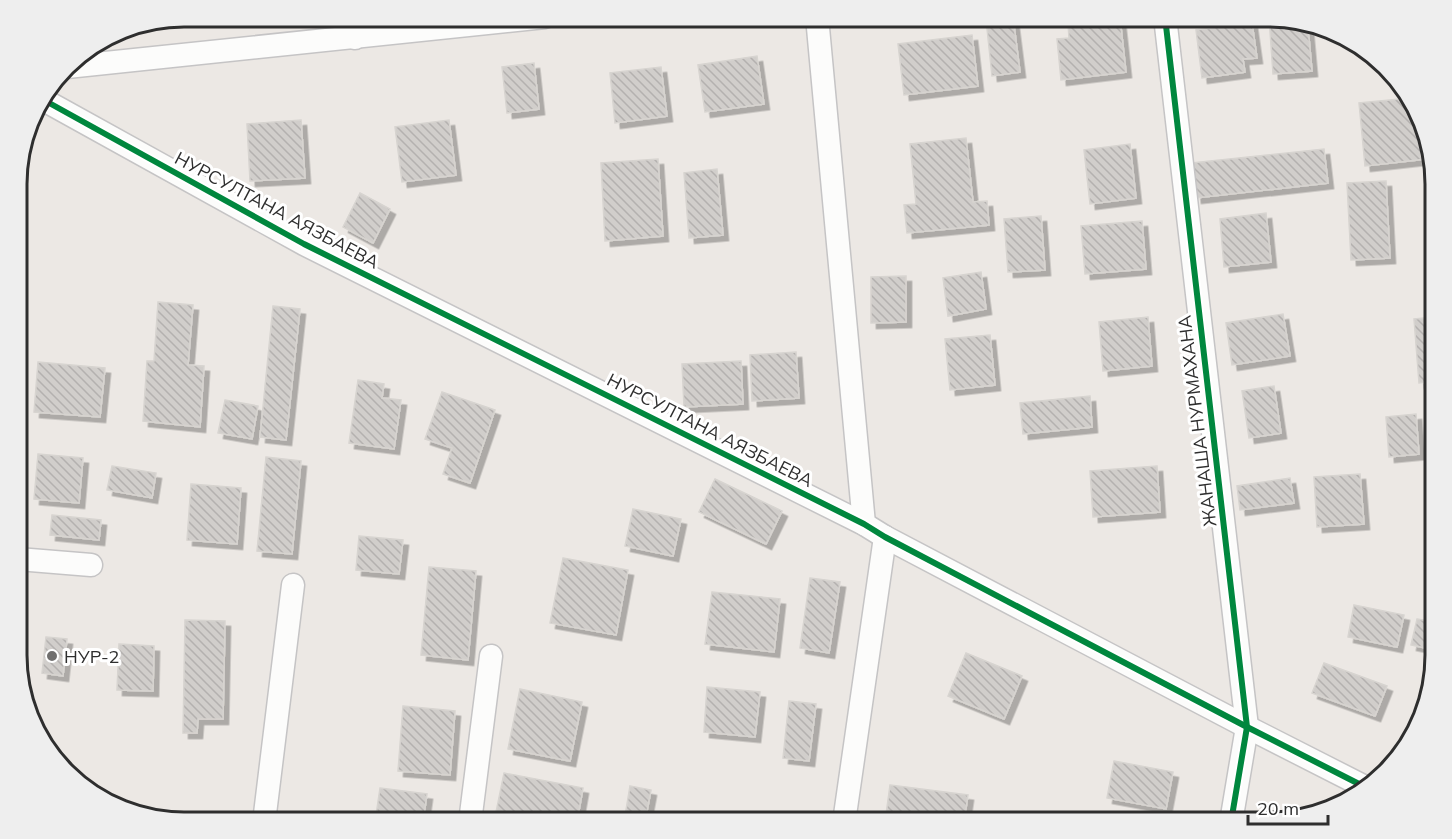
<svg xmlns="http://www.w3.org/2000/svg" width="1452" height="839" viewBox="0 0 1452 839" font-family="Mulish,sans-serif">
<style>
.building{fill:url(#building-back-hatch);stroke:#d7d4d0;stroke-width:1.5;filter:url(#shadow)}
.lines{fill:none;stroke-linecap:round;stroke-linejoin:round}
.minor-casing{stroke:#c5c4c5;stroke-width:25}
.minor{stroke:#fcfcfb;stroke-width:22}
.cycleway-casing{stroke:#fff;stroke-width:10}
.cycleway{stroke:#00873e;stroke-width:6}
.poi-dot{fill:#706f6e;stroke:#fff;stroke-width:2}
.labels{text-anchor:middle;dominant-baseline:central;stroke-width:6;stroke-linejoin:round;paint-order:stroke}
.street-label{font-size:18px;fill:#2e2e2e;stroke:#fff}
.poi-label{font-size:18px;fill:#2e2e2e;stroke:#fff;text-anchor:start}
.rim{fill:none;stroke:#2e2e2e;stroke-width:3}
</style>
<defs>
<pattern id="building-back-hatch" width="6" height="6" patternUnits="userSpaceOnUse" patternTransform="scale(1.5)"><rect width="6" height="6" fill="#d1cecb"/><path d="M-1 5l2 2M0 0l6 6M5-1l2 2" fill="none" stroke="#b4b1af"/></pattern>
<filter id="shadow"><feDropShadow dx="5.5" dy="5.5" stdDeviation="0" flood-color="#0004"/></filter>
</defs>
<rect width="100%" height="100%" fill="#ece8e4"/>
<g class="building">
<path d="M 1013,17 L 1020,72 L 992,76 L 986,19 Z"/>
<path d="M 1269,17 L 1308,27 L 1312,71 L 1273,74 Z"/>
<path d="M 1120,18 L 1126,72 L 1061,80 L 1057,39 L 1069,38 L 1068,24 Z"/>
<path d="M 1252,23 L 1257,58 L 1243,59 L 1245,72 L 1202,78 L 1196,30 Z"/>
<path d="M 972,35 L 978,86 L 904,95 L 898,44 Z"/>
<path d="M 757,56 L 764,104 L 705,112 L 698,65 Z"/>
<path d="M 534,63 L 539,109 L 507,113 L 502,67 Z"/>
<path d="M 661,67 L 667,116 L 615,123 L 610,73 Z"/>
<path d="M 1410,98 L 1425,142 L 1426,159 L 1365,166 L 1359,103 Z"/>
<path d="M 301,120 L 305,178 L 250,181 L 247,124 Z"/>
<path d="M 449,120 L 456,175 L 402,182 L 395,127 Z"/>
<path d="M 966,138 L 973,202 L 987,201 L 989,225 L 907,233 L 904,205 L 916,204 L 910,144 Z"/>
<path d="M 1130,144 L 1136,198 L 1090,204 L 1084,150 Z"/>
<path d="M 1324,149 L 1328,183 L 1196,198 L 1192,163 Z"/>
<path d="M 658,159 L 663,236 L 605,241 L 601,163 Z"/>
<path d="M 717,169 L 723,235 L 689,238 L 684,173 Z"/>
<path d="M 1386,181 L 1390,258 L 1351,260 L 1347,183 Z"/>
<path d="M 1427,186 L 1435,186 L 1435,216 L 1430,217 Z"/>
<path d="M 360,193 L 390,209 L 373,243 L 343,227 Z"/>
<path d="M 1266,213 L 1271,262 L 1224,267 L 1220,219 Z"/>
<path d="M 1041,216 L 1045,270 L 1008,272 L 1004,219 Z"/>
<path d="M 1142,221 L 1146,269 L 1085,274 L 1081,226 Z"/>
<path d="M 981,272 L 986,309 L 948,316 L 943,278 Z"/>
<path d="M 906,276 L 906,322 L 871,323 L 871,277 Z"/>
<path d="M 158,302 L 193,305 L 188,365 L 204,366 L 200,427 L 143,421 L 147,361 L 154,361 Z"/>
<path d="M 273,306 L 300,309 L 286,440 L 260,437 Z"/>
<path d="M 1283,314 L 1290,356 L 1232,365 L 1226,323 Z"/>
<path d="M 1148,317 L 1152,366 L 1103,371 L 1099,322 Z"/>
<path d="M 1435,317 L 1435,381 L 1419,383 L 1414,319 Z"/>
<path d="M 990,335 L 995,385 L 950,390 L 945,339 Z"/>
<path d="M 796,352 L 799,398 L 752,401 L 750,355 Z"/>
<path d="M 741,361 L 743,404 L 684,407 L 682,364 Z"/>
<path d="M 38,362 L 105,368 L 100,417 L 34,412 Z"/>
<path d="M 358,380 L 384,384 L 382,398 L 401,400 L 394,449 L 349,443 Z"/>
<path d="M 1274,386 L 1281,433 L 1249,438 L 1242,391 Z"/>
<path d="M 442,392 L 495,410 L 470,483 L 443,474 L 452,448 L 425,439 Z"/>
<path d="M 1090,396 L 1092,427 L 1023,434 L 1020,403 Z"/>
<path d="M 225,400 L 258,406 L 252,439 L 218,433 Z"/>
<path d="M 1416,414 L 1419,454 L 1389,457 L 1386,417 Z"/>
<path d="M 38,454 L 83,458 L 79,503 L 34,499 Z"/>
<path d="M 266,457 L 301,461 L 292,554 L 257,551 Z"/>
<path d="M 112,466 L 156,473 L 152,498 L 107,490 Z"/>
<path d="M 1157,466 L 1160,512 L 1093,517 L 1090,471 Z"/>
<path d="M 1360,474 L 1364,524 L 1317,527 L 1314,477 Z"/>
<path d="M 1290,478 L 1294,503 L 1240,510 L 1237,486 Z"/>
<path d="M 715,479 L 782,511 L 766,544 L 699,512 Z"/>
<path d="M 191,484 L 241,488 L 237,544 L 187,540 Z"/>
<path d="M 633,509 L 681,519 L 673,556 L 625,546 Z"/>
<path d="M 52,515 L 101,520 L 99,540 L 50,535 Z"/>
<path d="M 359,536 L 403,540 L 399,574 L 356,570 Z"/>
<path d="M 563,558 L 628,570 L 616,635 L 550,623 Z"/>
<path d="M 429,567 L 476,571 L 468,660 L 421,655 Z"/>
<path d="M 810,578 L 840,582 L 829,653 L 800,648 Z"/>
<path d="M 712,592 L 780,599 L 774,652 L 705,644 Z"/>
<path d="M 1354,605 L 1404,615 L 1397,647 L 1348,637 Z"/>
<path d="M 1417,619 L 1435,622 L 1435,650 L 1411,645 Z"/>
<path d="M 185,620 L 225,621 L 223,719 L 198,719 L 197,733 L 183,733 Z"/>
<path d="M 46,637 L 67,639 L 63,676 L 42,673 Z"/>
<path d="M 119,644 L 154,646 L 153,691 L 117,690 Z"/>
<path d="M 966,653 L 1022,676 L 1004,719 L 948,696 Z"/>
<path d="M 1324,663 L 1387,686 L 1375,716 L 1312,693 Z"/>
<path d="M 707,687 L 760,692 L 755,737 L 704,732 Z"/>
<path d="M 520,689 L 582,702 L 570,761 L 508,749 Z"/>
<path d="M 789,701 L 816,704 L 809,761 L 783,758 Z"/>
<path d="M 403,706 L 455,711 L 450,775 L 398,771 Z"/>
<path d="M 1114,761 L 1173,772 L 1166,809 L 1107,798 Z"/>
<path d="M 504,773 L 583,788 L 577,822 L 494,822 Z"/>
<path d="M 890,785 L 968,795 L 964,822 L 885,822 Z"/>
<path d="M 630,786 L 651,790 L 645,822 L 624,822 Z"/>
<path d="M 380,788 L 427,794 L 423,822 L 375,822 Z"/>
</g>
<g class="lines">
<defs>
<g id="minor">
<path d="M 817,17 L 864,524"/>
<path d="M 1165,17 L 1247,727 L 1231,822"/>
<path d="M 355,38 L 357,17"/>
<path d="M 67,67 L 545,17"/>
<path d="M 42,99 L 304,244 L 864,524 L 885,537 L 1247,727 L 1365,787"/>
<path d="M 18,559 L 91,565"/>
<path d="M 264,822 L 293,585"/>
<path d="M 470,822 L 491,656"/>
<path d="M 844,822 L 885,537"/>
</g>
</defs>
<use href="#minor" class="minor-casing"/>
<use href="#minor" class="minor"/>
<defs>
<g id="cycleway">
<path d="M 1165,17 L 1247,727 L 1231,822"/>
<path d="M 42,99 L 304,244 L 864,524 L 885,537 L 1247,727 L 1365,787"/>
</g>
</defs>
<use href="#cycleway" class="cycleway-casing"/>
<use href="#cycleway" class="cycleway"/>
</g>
<circle class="poi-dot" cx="52" cy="656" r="6"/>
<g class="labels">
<g class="street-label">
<text transform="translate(277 210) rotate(28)">НУРСУЛТАНА АЯЗБАЕВА</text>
<text transform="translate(1197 421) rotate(-97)">ЖАНАША НУРМАХАНА</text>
<text transform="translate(710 430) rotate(27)">НУРСУЛТАНА АЯЗБАЕВА</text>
</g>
<g class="poi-label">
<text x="64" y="656">НУР-2</text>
</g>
</g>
<path d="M0 0H1452V839H0ZM184 27H1268A157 157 0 0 1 1425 184V655A157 157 0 0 1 1268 812H184A157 157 0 0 1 27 655V184A157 157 0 0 1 184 27Z" fill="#eee" fill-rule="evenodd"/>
<path class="rim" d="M184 27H1268A157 157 0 0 1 1425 184V655A157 157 0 0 1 1268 812H184A157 157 0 0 1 27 655V184A157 157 0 0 1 184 27Z"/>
<path d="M1248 815v9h80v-9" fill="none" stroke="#2e2e2e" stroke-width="3"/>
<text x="1257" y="815" font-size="18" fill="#2e2e2e" stroke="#ffffff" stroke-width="4.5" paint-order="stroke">20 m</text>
</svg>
